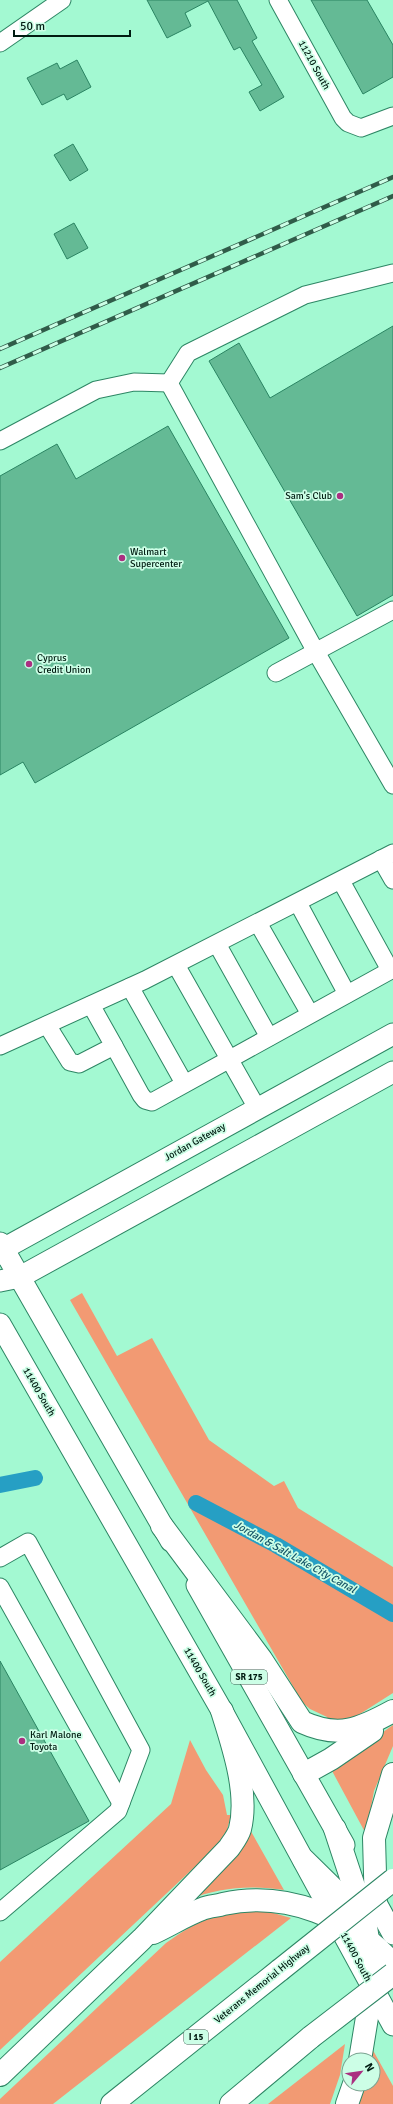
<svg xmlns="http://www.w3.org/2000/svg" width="393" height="2104" viewBox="0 0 393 2104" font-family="Signika,sans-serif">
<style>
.green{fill:#f29a73}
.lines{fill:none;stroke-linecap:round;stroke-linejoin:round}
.canal{stroke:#269fc4;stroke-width:16}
.building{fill:#64ba95;stroke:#2a8462}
.minor-casing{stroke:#2d8664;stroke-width:19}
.major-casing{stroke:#2d8664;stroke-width:23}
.highway-casing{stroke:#2d8664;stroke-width:24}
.minor{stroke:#fff;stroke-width:17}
.major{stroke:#fff;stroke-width:21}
.highway{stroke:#fff;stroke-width:22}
.rail-casing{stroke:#305c49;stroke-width:4.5}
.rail{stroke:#ccfee6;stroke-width:3;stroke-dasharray:9;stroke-linecap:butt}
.highway-bridge-casing{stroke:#2d8664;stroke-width:24;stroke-linecap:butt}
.highway-bridge{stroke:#fff;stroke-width:22}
.poi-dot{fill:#aa2f81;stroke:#ccfee6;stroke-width:1.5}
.labels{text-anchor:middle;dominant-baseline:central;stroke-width:3.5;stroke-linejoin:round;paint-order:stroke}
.shield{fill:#ccfee6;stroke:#3e5f51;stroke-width:1}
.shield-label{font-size:9px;font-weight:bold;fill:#011b11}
.street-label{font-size:10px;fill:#011b11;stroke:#ccfee6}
.poi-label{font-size:10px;fill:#011b11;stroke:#ccfee6;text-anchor:start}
.water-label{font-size:11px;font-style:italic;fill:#165468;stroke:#ccfee6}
</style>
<rect width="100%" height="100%" fill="#a3f9d2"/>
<g class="green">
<path d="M 82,1293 L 117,1356 L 152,1338 L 209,1440 L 274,1486 L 284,1481 L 298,1508 L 393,1567 L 393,1693 L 352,1719 L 328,1722 L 327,1717 L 310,1709 L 302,1702 L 70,1300 Z"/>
<path d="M 393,1725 L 393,1746 L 374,1791 L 366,1834 L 331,1769 Z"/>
<path d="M 190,1740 L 206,1770 L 223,1795 L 227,1815 L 231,1815 L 227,1830 L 217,1846 L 0,2050 L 0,1962 L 171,1804 Z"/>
<path d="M 248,1826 L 284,1890 C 250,1885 220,1887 188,1900 Z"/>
<path d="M 263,1910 L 291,1918 L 53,2104 L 0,2104 L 0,2099 L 166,1943 C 200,1918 220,1912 263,1910 Z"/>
<path d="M 345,2044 L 340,2075 L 330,2104 L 268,2104 Z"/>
<path d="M 370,2045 L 393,2086 L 393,2104 L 356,2104 L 362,2084 L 373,2084 L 373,2060 L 368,2060 Z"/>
</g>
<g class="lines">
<g class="canal">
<path d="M 0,1485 L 35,1478"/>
<path d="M 196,1503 L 276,1545 L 393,1614"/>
</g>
</g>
<g class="building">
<path d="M 147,0 L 237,0 L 257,38 L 252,41 L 284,97 L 260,111 L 249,92 L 262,85 L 240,47 L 234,50 L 208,1 L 185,13 L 191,26 L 167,38 Z"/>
<path d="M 311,0 L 367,0 L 393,45 L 393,77 L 363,94 Z"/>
<path d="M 77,60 L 91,87 L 67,100 L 64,94 L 42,105 L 27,78 L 57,63 L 60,69 Z"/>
<path d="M 73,144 L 88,170 L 70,181 L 54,155 Z"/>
<path d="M 74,223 L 88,248 L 67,259 L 54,234 Z"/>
<path d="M 393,326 L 393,595 L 357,616 L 209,361 L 239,343 L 270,398 Z"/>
<path d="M 168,426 L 289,638 L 35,783 L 23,762 L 0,775 L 0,476 L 57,444 L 76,479 Z"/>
<path d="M 0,1661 L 89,1821 L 0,1870 Z"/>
</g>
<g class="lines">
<defs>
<g id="minor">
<path d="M 278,0 L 343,118 L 348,123 L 361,128 L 393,116"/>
<path d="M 0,43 L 62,0"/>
<path d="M 169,383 L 316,652 L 393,785"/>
<path d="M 169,383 L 188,353 L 305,295 L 393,273"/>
<path d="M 0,441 L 96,390 L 134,382 L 169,383"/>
<path d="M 276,673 L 393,610"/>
<path d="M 381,859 L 393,880"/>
<path d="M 341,881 L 390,970"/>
<path d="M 298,903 L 347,994"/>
<path d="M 258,923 L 310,1014"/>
<path d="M 217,944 L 269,1037"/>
<path d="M 176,965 L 257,1108"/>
<path d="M 130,987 L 184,1083"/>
<path d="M 47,1025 L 70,1062 L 79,1064 L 114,1046 L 91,1005"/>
<path d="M 0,1046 L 145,980 L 393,853"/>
<path d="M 114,1046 L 141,1095 L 145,1100 L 152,1102 L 393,969"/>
<path d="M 0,1558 L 28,1542 L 141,1750 L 118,1811 L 0,1912"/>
<path d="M 0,1587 L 121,1803"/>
</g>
<g id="major">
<path d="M 0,1243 L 171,1541"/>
<path d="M 0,1254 L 3,1249 L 393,1034"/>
<path d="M 0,1281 L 20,1277 L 393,1072"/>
<path d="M 0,1324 L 222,1711 L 393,2025"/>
<path d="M 197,1585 L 344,1845"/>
<path d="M 370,1892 L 393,1934"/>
</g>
<g id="highway">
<path d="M 162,1526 L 261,1659 L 302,1722 C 339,1739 360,1729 393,1711"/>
<path d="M 304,1774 L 331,1759 L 372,1731"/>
<path d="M 335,1829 L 365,1920 L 368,1940 L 372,1987 L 360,2060"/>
<path d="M 304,1860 L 361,1916"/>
<path d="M 376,1910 L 374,1838 L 393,1774"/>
<path d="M 153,1933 C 170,1925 186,1915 202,1909 C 209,1906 217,1906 223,1904 C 286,1890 351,1917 393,1964"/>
<path d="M 0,2075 L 142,1939 L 229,1848 C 233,1842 238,1836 240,1829 C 249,1793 233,1746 222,1711"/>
<path d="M 112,2104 L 280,1970"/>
<path d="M 231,2104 L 311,2037"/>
<path d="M 347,2104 L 354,2084"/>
</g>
</defs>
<use href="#minor" class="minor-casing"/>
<use href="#major" class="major-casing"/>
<use href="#highway" class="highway-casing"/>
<use href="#minor" class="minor"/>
<use href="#major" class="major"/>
<use href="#highway" class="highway"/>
<defs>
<g id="rail">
<path d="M 0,349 L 393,177"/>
<path d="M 0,368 L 393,196"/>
</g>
</defs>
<use href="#rail" class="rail-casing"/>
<use href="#rail" class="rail"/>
<defs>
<g id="highway-bridge">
<path d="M 280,1970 L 393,1880"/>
<path d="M 311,2037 L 393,1974"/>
</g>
</defs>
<use href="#highway-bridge" class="highway-bridge-casing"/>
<use href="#highway-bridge" class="highway-bridge"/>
</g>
<g class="poi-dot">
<circle cx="340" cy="496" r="4"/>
<circle cx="122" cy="558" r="4"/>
<circle cx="29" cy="664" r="4"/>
<circle cx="22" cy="1741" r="4"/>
</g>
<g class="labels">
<g class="shield">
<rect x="231" y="1670" width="36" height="14" rx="3"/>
<rect x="184" y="2030" width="24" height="14" rx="3"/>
</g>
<g class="shield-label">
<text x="249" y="1677">SR 175</text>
<text x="196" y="2037">I 15</text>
</g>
<g class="street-label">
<text transform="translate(314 65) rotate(61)">11210 South</text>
<text transform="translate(195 1142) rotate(-29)">Jordan Gateway</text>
<text transform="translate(39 1392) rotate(60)">11400 South</text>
<text transform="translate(200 1672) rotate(60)">11400 South</text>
<text transform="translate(356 1957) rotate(62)">11400 South</text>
<text transform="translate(262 1984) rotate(-39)">Veterans Memorial Highway</text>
</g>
<g class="poi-label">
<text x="332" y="496" text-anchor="end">Sam's Club</text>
<text x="130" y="552">Walmart<tspan x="130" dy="12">Supercenter</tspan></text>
<text x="37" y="658">Cyprus<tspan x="37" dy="12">Credit Union</tspan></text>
<text x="30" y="1735">Karl Malone<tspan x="30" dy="12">Toyota</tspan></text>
</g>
<g class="water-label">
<text transform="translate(295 1557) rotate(29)">Jordan &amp; Salt Lake City Canal</text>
</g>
</g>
<g transform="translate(361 2072) rotate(61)"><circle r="19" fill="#ccfee6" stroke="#7ba391"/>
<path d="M0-3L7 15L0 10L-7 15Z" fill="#aa2f81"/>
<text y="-6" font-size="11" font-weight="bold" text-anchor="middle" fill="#011b11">N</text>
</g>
<path d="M14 30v6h116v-6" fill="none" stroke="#011b11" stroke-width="2"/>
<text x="20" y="30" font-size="12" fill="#011b11" stroke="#ccfee6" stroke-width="3" paint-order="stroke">50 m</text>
</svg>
